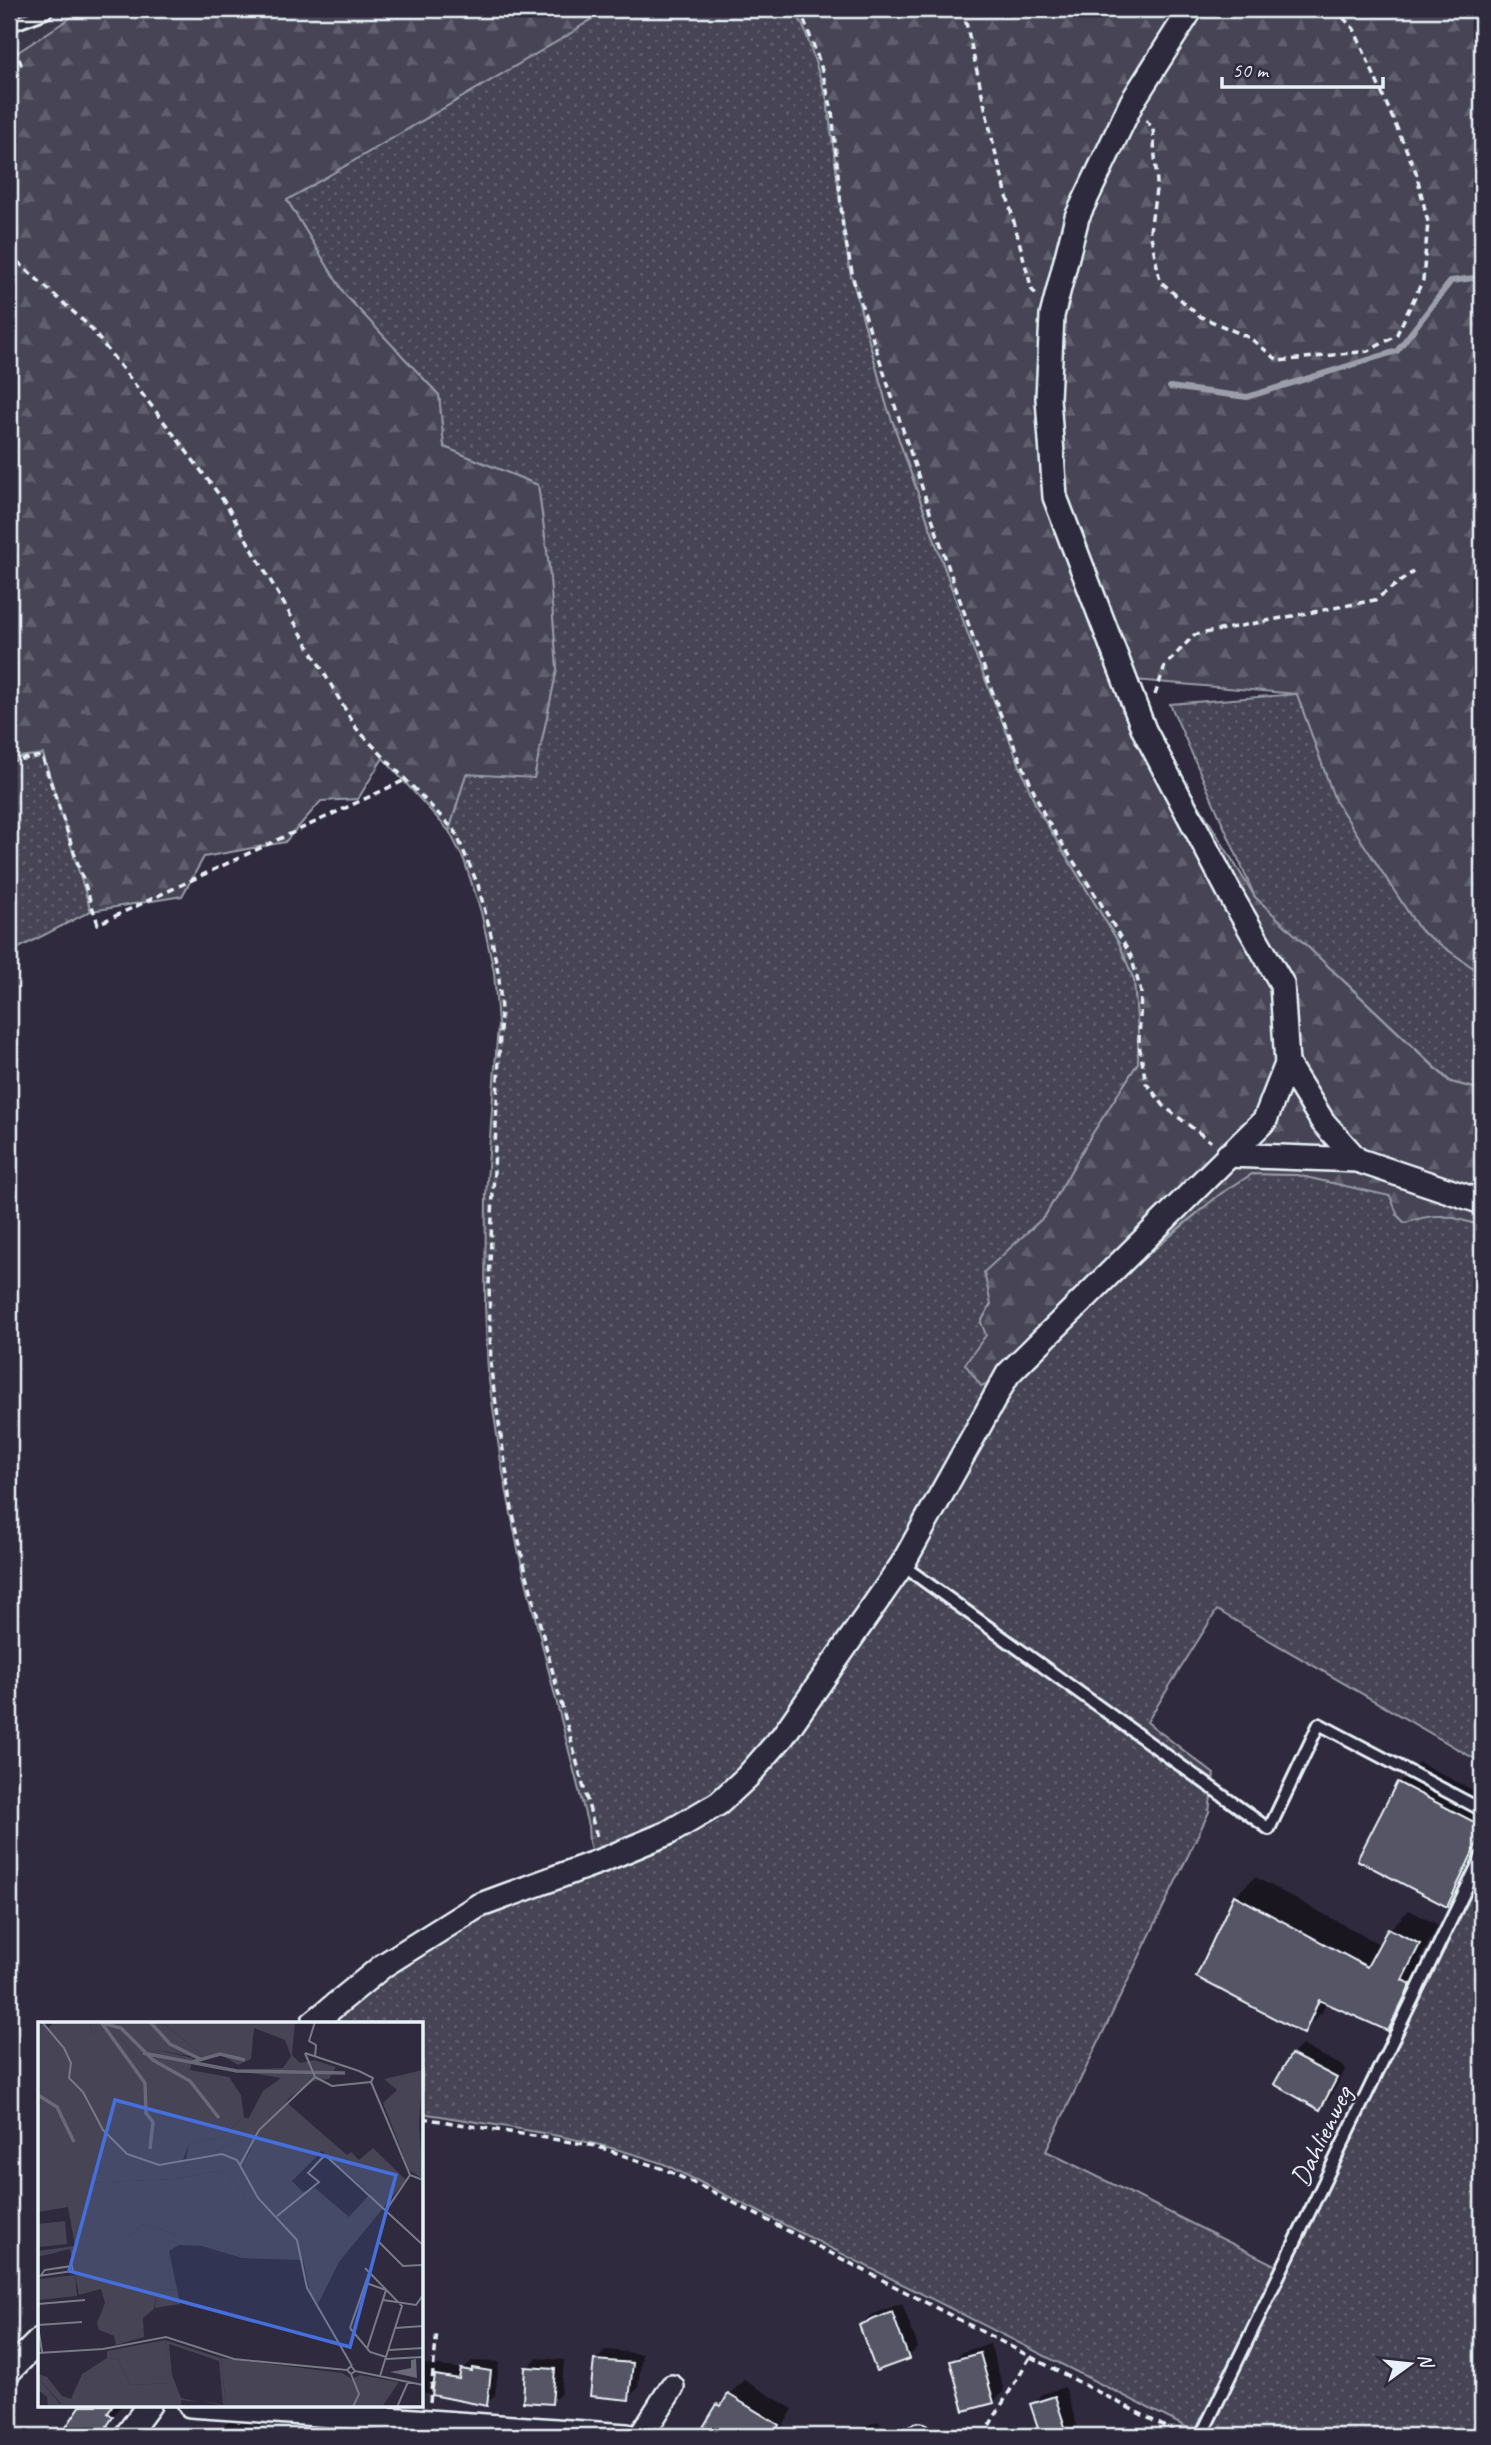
<svg xmlns="http://www.w3.org/2000/svg" width="1491" height="2445" viewBox="0 0 1491 2445" font-family="Caveat,sans-serif">
<style>
.built{fill:#3b3749}
.grass{fill:url(#grass-dots);stroke:#979aa6;stroke-width:2}
.forest{fill:url(#forest-firs);stroke:#979aa6;stroke-width:2}
.shadow{fill:#0007}
.lines{fill:none;stroke-linecap:round;stroke-linejoin:round}
.stream{stroke:#9c9fab;stroke-width:6}
.building{fill:#575565;stroke:#e8f1f8;stroke-width:2}
.lane-casing{stroke:#e8f1f8;stroke-width:16}
.street-casing{stroke:#e8f1f8;stroke-width:28}
.path{stroke:#e8f1f8;stroke-width:3.5;stroke-dasharray:7 5;stroke-linecap:butt}
.lane{stroke:#2f2a3d;stroke-width:10}
.street{stroke:#2f2a3d;stroke-width:23}
.labels{text-anchor:middle;dominant-baseline:central;stroke-width:5;stroke-linejoin:round;paint-order:stroke}
.street-label{font-size:28px;fill:#e8f1f8;stroke:#2f2a3d}
.inset-river{fill:none;stroke:#696978;stroke-width:3.5}
.inset-road{fill:none;stroke:#797a88;stroke-width:2}
.view{fill:#466fde;fill-opacity:0.15;stroke:#466fde;stroke-width:3.5}
.inset-edge{fill:none;stroke:#e8f1f8;stroke-width:3.5}
</style>
<defs>
<pattern id="grass-dots" width="8" height="8" patternUnits="userSpaceOnUse" patternTransform="scale(1.75)"><rect width="8" height="8" fill="#464455"/><path d="M2 2h.1M6 6h.1" fill="none" stroke="#615f6e" stroke-width="1.8" stroke-linecap="round"/></pattern>
<pattern id="forest-firs" width="22" height="20" patternUnits="userSpaceOnUse" patternTransform="scale(1.75)"><rect width="22" height="20" fill="#464455"/><path d="M5 1l3.5 6h-7zM16 11l3.5 6h-7z" fill="#615f6e"/></pattern>
</defs>
<rect width="100%" height="100%" fill="#2f2a3d"/>
<filter id="ink" filterUnits="userSpaceOnUse"><feTurbulence type="fractalNoise" baseFrequency=".0143" numOctaves="2"/><feDisplacementMap in="SourceGraphic" scale="14" xChannelSelector="R" yChannelSelector="G"/><feConvolveMatrix kernelMatrix="1 2 1 2 8 2 1 2 1" color-interpolation-filters="sRGB"/></filter>
<g filter="url(#ink)">
<path class="built" d="M 9,9 L 84,9 L 9,58 Z"/>
<g class="grass">
<path d="M 606,9 L 795,9 L 805,30 L 827,99 L 849,267 L 886,403 L 974,651 L 1037,808 L 1119,943 L 1134,979 L 1138,1030 L 1138,1063 L 1091,1136 L 1045,1216 L 985,1272 L 991,1304 L 981,1322 L 1117,1264 L 1142,1260 L 1220,1194 L 1252,1174 L 1297,1175 L 1391,1196 L 1398,1216 L 1405,1223 L 1429,1214 L 1456,1218 L 1482,1226 L 1482,1763 L 1217,1610 L 1147,1722 L 1214,1774 L 1209,1812 L 1046,2151 L 1285,2270 L 1482,1873 L 1482,2436 L 1209,2436 L 1188,2428 L 664,2164 C 586,2136 503,2127 422,2113 L 422,2023 L 324,2023 L 345,2004 L 470,1921 L 597,1870 L 589,1842 L 588,1826 L 518,1550 L 501,1462 L 488,1374 L 485,1306 L 486,1195 L 498,1024 L 494,972 L 481,912 L 464,860 L 449,831 L 466,774 L 534,777 L 557,669 L 549,567 L 538,485 L 444,447 L 439,395 L 345,295 L 287,200 L 568,35 Z"/>
<path d="M 1297,694 L 1335,800 L 1420,930 L 1482,974 L 1482,1090 L 1451,1082 L 1255,897 L 1170,704 Z"/>
<path d="M 43,754 L 91,911 L 9,953 L 9,759 Z"/>
</g>
<g class="forest">
<path d="M 84,9 L 606,9 L 568,35 L 287,200 L 345,295 L 439,395 L 444,447 L 538,485 L 549,567 L 557,669 L 534,778 L 466,774 L 449,831 L 383,758 L 358,799 L 321,801 L 285,842 L 204,857 L 182,896 L 91,911 L 43,754 L 9,758 L 9,58 Z"/>
<path d="M 795,9 L 1482,9 L 1482,974 L 1420,930 L 1335,800 L 1297,694 L 1122,679 L 1255,897 L 1450,1082 L 1482,1090 L 1482,1226 C 1449,1216 1438,1211 1405,1223 L 1398,1216 L 1390,1196 L 1297,1175 L 1252,1174 L 1220,1194 L 1125,1272 L 1008,1374 L 981,1386 L 965,1364 L 986,1335 L 981,1322 L 991,1304 L 984,1272 L 1045,1216 L 1091,1136 L 1138,1063 L 1138,1030 L 1134,980 L 1119,943 L 1037,808 L 974,651 L 886,403 L 849,267 L 827,99 L 805,30 Z"/>
</g>
<g class="shadow">
<path d="M 1419,1762 L 1482,1795 L 1482,1852 L 1467,1885 L 1446,1905 L 1398,1783 Z"/>
<path d="M 1255,1877 L 1381,1945 L 1390,1929 L 1409,1910 L 1438,1925 L 1420,1960 L 1429,1965 L 1407,2010 L 1388,2029 L 1327,2002 L 1322,2012 L 1303,2031 L 1235,1896 Z"/>
<path d="M 1302,2045 L 1346,2068 L 1330,2098 L 1320,2108 L 1292,2055 Z"/>
<path d="M 902,2303 L 918,2347 L 908,2357 L 861,2325 L 871,2315 Z"/>
<path d="M 422,2343 L 426,2343 L 424,2364 L 463,2369 L 472,2361 L 499,2362 L 495,2395 L 486,2404 L 422,2392 Z"/>
<path d="M 990,2344 L 1004,2391 L 994,2401 L 952,2362 L 962,2352 Z"/>
<path d="M 606,2350 L 642,2354 L 638,2388 L 628,2398 L 596,2360 Z"/>
<path d="M 537,2358 L 564,2360 L 561,2393 L 551,2403 L 527,2368 Z"/>
<path d="M 744,2380 L 793,2409 L 777,2436 L 717,2436 L 704,2429 L 719,2405 Z"/>
<path d="M 1065,2387 L 1079,2432 L 1075,2436 L 1043,2436 L 1032,2404 L 1042,2394 Z"/>
<path d="M 85,2405 L 117,2405 L 120,2407 L 99,2436 L 63,2436 Z"/>
<path d="M 231,2419 L 261,2421 L 261,2436 L 221,2436 L 221,2429 Z"/>
<path d="M 879,2421 L 884,2436 L 839,2436 L 842,2433 Z"/>
<path d="M 1134,2432 L 1135,2436 L 1123,2436 Z"/>
<path d="M 368,2433 L 395,2436 L 365,2436 Z"/>
</g>
<g class="lines">
<path class="stream" d="M 1170,387 L 1247,397 L 1397,351 L 1451,281 L 1482,277"/>
</g>
<g class="building">
<path d="M 1397,1782 L 1482,1826 L 1482,1833 L 1447,1907 L 1357,1860 Z"/>
<path d="M 1234,1895 L 1367,1967 L 1388,1928 L 1420,1944 L 1402,1980 L 1411,1984 L 1388,2031 L 1319,2000 L 1304,2034 L 1196,1977 Z"/>
<path d="M 1291,2054 L 1337,2078 L 1320,2110 L 1274,2084 Z"/>
<path d="M 892,2312 L 909,2359 L 876,2371 L 859,2325 Z"/>
<path d="M 980,2353 L 994,2403 L 964,2411 L 950,2361 Z"/>
<path d="M 594,2360 L 633,2363 L 629,2400 L 590,2396 Z"/>
<path d="M 525,2367 L 555,2369 L 552,2404 L 523,2402 Z"/>
<path d="M 472,2368 L 491,2371 L 487,2406 L 432,2395 L 435,2375 L 459,2379 L 461,2369 L 472,2371 Z"/>
<path d="M 728,2394 L 779,2425 L 772,2436 L 713,2436 L 702,2429 L 717,2404 L 721,2406 Z"/>
<path d="M 1055,2396 L 1068,2436 L 1041,2436 L 1030,2404 Z"/>
<path d="M 81,2405 L 113,2405 L 108,2413 L 113,2417 L 107,2426 L 113,2431 L 112,2436 L 60,2436 Z"/>
</g>
<g class="lines">
<defs>
<g id="lane">
<path d="M 9,26 L 46,12 L 44,9"/>
<path d="M 902,1565 L 1269,1829 L 1319,1724 L 1482,1810"/>
<path d="M 1201,2436 L 1482,1856"/>
</g>
<g id="street">
<path d="M 1287,1064 L 1323,1122 L 1357,1160"/>
<path d="M 1228,1155 L 1357,1160 L 1482,1202"/>
<path d="M 313,2023 L 384,1965 L 478,1906 L 603,1860 L 668,1833 L 719,1803 L 747,1777 L 783,1736 L 902,1565 L 1008,1374 L 1265,1120 L 1287,1064 L 1282,984 L 1234,901 L 1144,730 L 1055,497 L 1048,398 L 1052,316 L 1077,217 L 1132,102 L 1191,9"/>
<path d="M 9,2371 L 40,2340"/>
<path d="M 190,2405 L 627,2436"/>
<path d="M 126,2436 L 149,2405"/>
<path d="M 641,2436 L 672,2387"/>
<path d="M 918,2436 L 919,2435"/>
</g>
</defs>
<use href="#lane" class="lane-casing"/>
<use href="#street" class="street-casing"/>
<g class="path">
<path d="M 800,9 L 820,63 L 832,110 L 843,228 L 854,282 L 951,575 L 1000,713 L 1046,819 L 1100,902 L 1131,956 L 1141,992 L 1139,1044 L 1146,1083 L 1165,1107 L 1211,1142"/>
<path d="M 963,9 L 994,147 L 1032,290 L 1036,294"/>
<path d="M 9,70 L 21,64 L 12,40"/>
<path d="M 1146,120 L 1153,129 L 1157,183 L 1150,231 L 1160,281 L 1199,316 L 1250,338 L 1279,361 L 1368,351 L 1396,336 L 1423,280 L 1428,222 L 1416,172 L 1354,29 L 1335,9"/>
<path d="M 9,254 L 89,326 L 175,436 L 226,504 L 356,728 L 455,831 L 478,885 L 490,930 L 499,977 L 501,1011 L 489,1285 L 491,1371 L 512,1509 L 525,1568 L 598,1841"/>
<path d="M 1155,695 L 1165,666 L 1194,635 L 1375,600 L 1413,572"/>
<path d="M 9,761 L 42,756 L 98,924 L 405,780"/>
<path d="M 422,2118 L 596,2146 L 666,2170 L 715,2193 L 1183,2436"/>
<path d="M 430,2402 L 437,2331"/>
<path d="M 983,2436 L 1030,2357"/>
</g>
<use href="#lane" class="lane"/>
<use href="#street" class="street"/>
</g>
</g>
<g class="labels">
<g class="street-label">
<text transform="translate(1321 2136) rotate(-64)">Dahlienweg</text>
</g>
</g>
<g transform="translate(38 2022)">
<rect width="385" height="385" fill="#2f2a3d"/>
<path d="M 51,0 L 124,0 L 169,37 L 118,28 L 102,37 L 80,15 L 64,7 L 55,11 ZM 385,48 L 381,102 L 385,157 L 371,148 L 345,81 L 359,68 L 346,57 ZM 248,80 L 309,133 L 313,130 L 321,138 L 335,126 L 368,158 L 301,240 L 280,282 L 272,271 L 265,238 L 204,236 L 164,224 L 141,223 L 135,220 L 137,212 L 104,202 L 96,212 L 63,223 L 44,161 L 136,157 L 179,149 L 189,151 L 208,175 L 211,160 L 205,142 L 222,110 ZM 284,129 L 332,172 L 311,195 L 277,166 L 265,170 L 254,159 ZM 206,95 L 211,97 L 200,116 L 173,133 L 148,137 L 151,122 L 182,115 ZM 139,267 L 142,282 L 117,286 L 119,268 ZM 94,296 L 105,296 L 106,315 L 78,323 L 76,314 ZM 127,318 L 134,361 L 92,363 L 80,337 L 69,336 L 69,329 ZM 183,336 L 304,351 L 314,357 L 322,353 L 361,360 L 344,385 L 188,385 ZM 1,357 L 22,382 L 25,379 L 26,385 L 10,385 L 9,375 L 1,369 Z" fill="#464455" fill-rule="evenodd"/>
<path d="M 0,0 L 10,6 L 16,0 L 51,0 L 55,11 L 64,7 L 80,15 L 102,37 L 118,28 L 155,36 L 152,48 L 191,55 L 203,73 L 206,95 L 182,115 L 151,122 L 144,140 L 173,133 L 200,116 L 225,69 L 243,56 L 194,48 L 245,46 L 253,34 L 247,18 L 216,6 L 213,37 L 200,43 L 184,33 L 169,37 L 124,0 L 257,0 L 254,33 L 262,41 L 276,38 L 298,45 L 291,57 L 276,59 L 251,76 L 212,127 L 205,142 L 221,179 L 208,175 L 189,151 L 179,149 L 136,157 L 45,161 L 63,222 L 96,212 L 104,202 L 137,212 L 135,220 L 141,223 L 131,229 L 139,267 L 119,268 L 116,287 L 105,296 L 94,296 L 91,312 L 79,315 L 61,308 L 59,301 L 67,281 L 63,267 L 41,273 L 32,227 L 0,235 L 0,229 L 37,224 L 30,185 L 0,190 ZM 127,318 L 183,336 L 188,385 L 162,378 L 185,383 L 181,339 L 131,322 L 134,353 L 143,376 L 160,380 L 143,378 L 143,383 L 154,385 L 26,385 L 1,357 L 1,352 L 9,355 L 24,374 L 33,377 L 44,352 L 69,336 L 80,337 L 92,363 L 133,361 Z" fill="#464455"/>
<path d="M 27,199 L 29,222 L 0,225 L 0,202 ZM 37,253 L 39,274 L 1,278 L 0,257 Z" fill="#464455"/>
<path d="M 378,337 L 379,356 L 352,350 L 373,346 L 373,338 Z" fill="#696978"/>
<path class="inset-river" d="M 63,0 L 107,61 L 108,91 L 115,100 L 112,127M 112,0 L 132,22 L 162,37M 64,1 L 83,6 L 115,38 L 152,59 L 181,96M 105,31 L 199,49 L 307,51M 154,40 L 182,32 L 207,38M 0,73 L 19,85 L 36,120"/>
<path class="inset-road" d="M 4,0 L 26,26 L 33,41 L 31,56 L 45,70 L 65,108 L 89,132 L 121,143 L 184,132 L 199,138 L 220,176 L 259,218 L 269,266 L 314,344M 267,31 L 321,49 L 335,56 L 333,60M 267,31 L 277,55M 277,35 L 278,23 L 271,19 L 277,0M 277,55 L 294,64 L 333,60M 333,60 L 372,153 L 385,158M 202,143 L 221,108 L 277,55M 349,187 L 372,153M 239,194 L 281,160 L 270,151 L 287,133 L 385,223M 340,219 L 365,244 L 385,243M 327,246 L 364,284 L 342,354M 0,254 L 35,249 L 34,244 L 7,248 L 3,253M 328,261 L 348,268 L 329,327M 345,278 L 378,283 L 385,273M 0,282 L 47,278M 0,303 L 44,300M 0,304 L 4,330M 312,306 L 331,251M 312,306 L 332,330 L 348,335M 357,306 L 385,304M 351,328 L 385,326M 0,331 L 65,327 L 128,315 L 196,337 L 309,348 L 313,344 L 317,349 L 313,352 L 309,348M 348,337 L 385,335M 317,349 L 385,363M 313,352 L 321,372 L 315,385M 359,385 L 370,360"/>
<path class="view" d="M 77,78 L 358,153 L 312,325 L 31,249 Z"/>
<rect width="385" height="385" class="inset-edge"/>
</g>
<rect width="1491" height="2445" fill="none" stroke="#2f2a3d" stroke-width="35"/>
<rect x="18" y="18" width="1456" height="2410" fill="none" stroke="#e8f1f8" stroke-width="2.5" filter="url(#ink)"/>
<g transform="translate(1410 2364) rotate(75)" stroke="#2f2a3d" stroke-width="5" paint-order="stroke">
<path d="M0-5L12 26L0 18L-12 26Z" fill="#e8f1f8"/>
<text y="-10" font-size="19" font-weight="bold" text-anchor="middle" fill="#e8f1f8">N</text>
</g>
<path d="M1222 77v10h161v-10" fill="none" stroke="#e8f1f8" stroke-width="3.5"/>
<text x="1232" y="77" font-size="21" fill="#e8f1f8" stroke="#2f2a3d" stroke-width="5" paint-order="stroke">50 m</text>
</svg>
